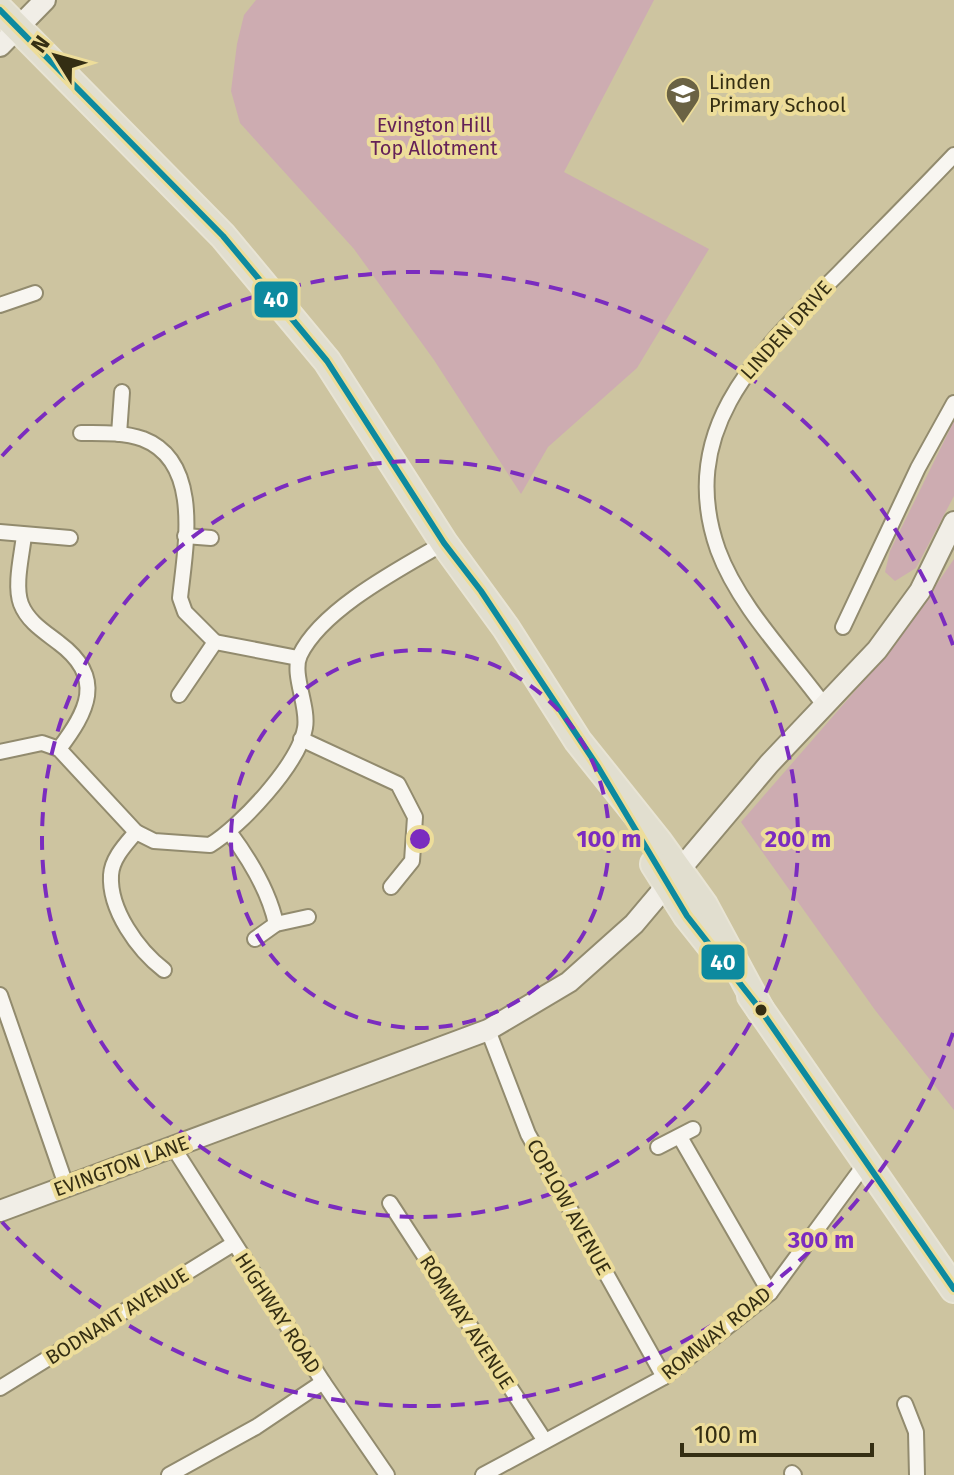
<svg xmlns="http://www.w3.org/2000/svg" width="954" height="1475" viewBox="0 0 954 1475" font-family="'Fira Sans',sans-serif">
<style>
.green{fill:#cdacb1}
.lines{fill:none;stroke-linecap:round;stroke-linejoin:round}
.street-casing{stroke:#928b6e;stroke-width:18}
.secondary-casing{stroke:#928b6e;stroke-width:24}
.highway-casing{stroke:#e8e4d4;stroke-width:30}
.street{stroke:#f8f6f1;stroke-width:14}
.secondary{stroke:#f1eee7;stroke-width:20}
.highway{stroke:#e1decf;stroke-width:26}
.bus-1-casing{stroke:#eddd9a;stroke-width:12}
.bus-1{stroke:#0d8a9f;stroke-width:6}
.ring{fill:none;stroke:#7b2cbf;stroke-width:4;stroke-dasharray:14 10}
.bus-dot{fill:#342e13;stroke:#eddd9a;stroke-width:3}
.labels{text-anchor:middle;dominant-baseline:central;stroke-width:8;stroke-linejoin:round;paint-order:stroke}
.poi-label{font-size:20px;fill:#342e13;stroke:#eddd9a;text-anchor:start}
.park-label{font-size:20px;fill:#642157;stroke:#eddd9a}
.street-label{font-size:20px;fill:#342e13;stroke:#eddd9a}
.centre{fill:#7b2cbf;stroke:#eddd9a;stroke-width:4}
.ring-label{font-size:24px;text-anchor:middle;font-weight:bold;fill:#7b2cbf;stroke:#eddd9a;stroke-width:8;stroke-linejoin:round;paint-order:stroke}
.line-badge{stroke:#eddd9a;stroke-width:3}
.badge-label{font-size:22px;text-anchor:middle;font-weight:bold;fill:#fff}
</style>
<rect width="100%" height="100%" fill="#cdc4a0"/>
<g class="green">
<path d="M 256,0 L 654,0 L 564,172 L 709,249 L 637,368 L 548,447 L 521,494 L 434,360 L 354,249 L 240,123 L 231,91 L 237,44 L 244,15 Z"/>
<path d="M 954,421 L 954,496 L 916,568 L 895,581 L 885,572 L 890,551 Z"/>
<path d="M 954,559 L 954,1110 L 875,1010 L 741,822 L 895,645 Z"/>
</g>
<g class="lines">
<defs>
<g id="street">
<path d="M 0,305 L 35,293"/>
<path d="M 81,433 C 101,433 123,432 143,439 C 203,462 185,549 180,598 L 185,612 L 215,642"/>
<path d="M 119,434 L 122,392"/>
<path d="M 0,532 L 70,538"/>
<path d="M 24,535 C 22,555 14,585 21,604 C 28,622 45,632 59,643 C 106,678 87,712 59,749"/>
<path d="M 185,536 L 211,538"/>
<path d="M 843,627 L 918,468 L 954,403"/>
<path d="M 179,695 L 215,642 L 298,658"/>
<path d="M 824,705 C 789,657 739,607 718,550 C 675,428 761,351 839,273 C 877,234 916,195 954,155"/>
<path d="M 301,739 L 398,784 L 415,817 L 412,861 L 391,887"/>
<path d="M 0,752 L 42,743 L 59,749 L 136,832 L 154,841 L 210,845 C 240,827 299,764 305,728 C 309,706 291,674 300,655 C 322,609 401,568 444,543"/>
<path d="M 136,832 C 126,844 112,858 111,875 C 109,910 138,950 164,970"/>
<path d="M 230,833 C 250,860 269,891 276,924"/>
<path d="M 255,939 L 276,924 L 308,917"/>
<path d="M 0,995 L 66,1185"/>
<path d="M 488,1030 L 528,1134 L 664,1377"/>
<path d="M 680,1137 L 770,1293"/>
<path d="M 173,1147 L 323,1382 L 387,1475"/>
<path d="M 658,1147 L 693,1129"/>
<path d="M 390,1203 L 545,1441"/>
<path d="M 0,1388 L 233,1244"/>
<path d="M 905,1404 L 916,1432 L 917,1475"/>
<path d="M 792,1473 L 794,1475"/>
<path d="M 169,1475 L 256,1427 L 323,1382"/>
<path d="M 483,1475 L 664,1377 L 770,1293 L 865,1164"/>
</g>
<g id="secondary">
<path d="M 0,46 L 45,0"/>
<path d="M 0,1211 L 488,1030 L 569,982 L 634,924 L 769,764 L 877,650 L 920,591 L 954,522"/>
</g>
<g id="highway">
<path d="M 0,10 L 223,236 L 327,361 L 444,543 L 506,628 L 578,741 L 658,841 L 704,905 L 760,1009"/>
<path d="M 654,864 L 687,916 L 714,950"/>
<path d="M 751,996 L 954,1289"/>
</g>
</defs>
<use href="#street" class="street-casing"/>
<use href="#secondary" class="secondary-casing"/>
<use href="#highway" class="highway-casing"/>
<use href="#street" class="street"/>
<use href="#secondary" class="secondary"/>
<use href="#highway" class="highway"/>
<defs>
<path id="bus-1" d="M 0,10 L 223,236 L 327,361 L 444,543 L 481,591 L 598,767 L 687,916 L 760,1009 L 954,1289"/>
</defs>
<use href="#bus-1" class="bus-1-casing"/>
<use href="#bus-1" class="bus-1"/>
</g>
<g class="ring">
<circle cx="420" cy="839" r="189"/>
<circle cx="420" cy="839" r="378"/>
<path d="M953 1033A567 567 0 0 1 2 1222M2 456A567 567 0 0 1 953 645"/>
</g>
<defs>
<symbol id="school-pin" viewBox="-11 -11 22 30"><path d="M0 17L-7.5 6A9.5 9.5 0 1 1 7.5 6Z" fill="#6a6244" stroke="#eddd9a"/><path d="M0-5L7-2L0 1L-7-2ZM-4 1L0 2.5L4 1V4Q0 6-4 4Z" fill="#fff"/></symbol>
</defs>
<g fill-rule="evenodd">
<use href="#school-pin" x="663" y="74" width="40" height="54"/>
</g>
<circle class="bus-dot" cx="761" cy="1010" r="7"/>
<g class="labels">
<g class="poi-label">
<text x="709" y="82">Linden<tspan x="709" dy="23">Primary School</tspan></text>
</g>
<g class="park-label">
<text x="434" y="125">Evington Hill<tspan x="434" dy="23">Top Allotment</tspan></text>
</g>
<g class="street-label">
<text transform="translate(786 330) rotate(-48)">LINDEN DRIVE</text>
<text transform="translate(121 1166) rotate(-20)">EVINGTON LANE</text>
<text transform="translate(569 1207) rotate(61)">COPLOW AVENUE</text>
<text transform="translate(278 1313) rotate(57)">HIGHWAY ROAD</text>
<text transform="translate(117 1316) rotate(-32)">BODNANT AVENUE</text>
<text transform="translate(467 1322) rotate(57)">ROMWAY AVENUE</text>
<text transform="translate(716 1333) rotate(-39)">ROMWAY ROAD</text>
</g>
</g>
<circle cx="420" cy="839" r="12" class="centre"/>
<g class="ring-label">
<text x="609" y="847">100 m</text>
<text x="798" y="847">200 m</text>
<text x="821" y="1248">300 m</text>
</g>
<g class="line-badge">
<rect x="253" y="280" width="46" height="39" rx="8" fill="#0d8a9f"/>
<rect x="700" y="943" width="46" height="38" rx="8" fill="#0d8a9f"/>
</g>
<g class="badge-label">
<text x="276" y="307">40</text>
<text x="723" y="970">40</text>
</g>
<g transform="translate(56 56) rotate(307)" stroke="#eddd9a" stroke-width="6" paint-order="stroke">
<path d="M0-6L14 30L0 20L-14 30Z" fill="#342e13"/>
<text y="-12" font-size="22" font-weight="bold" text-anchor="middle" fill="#342e13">N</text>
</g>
<path d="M682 1443v12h190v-12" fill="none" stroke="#342e13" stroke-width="4"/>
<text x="694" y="1443" font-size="24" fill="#342e13" stroke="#eddd9a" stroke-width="6" paint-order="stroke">100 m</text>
</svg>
